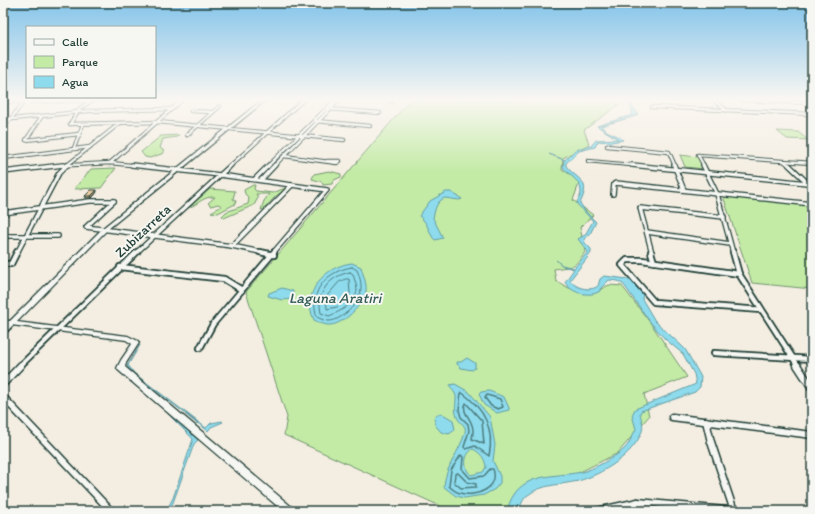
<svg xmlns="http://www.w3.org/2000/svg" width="815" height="514" viewBox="0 0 815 514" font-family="Itim,sans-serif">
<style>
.green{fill:#c3eba6;stroke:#71946d}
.water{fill:#8edbed;stroke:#629ca3;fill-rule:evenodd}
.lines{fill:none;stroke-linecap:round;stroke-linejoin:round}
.shore-far1{stroke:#4b7c7e;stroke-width:1}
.shore{stroke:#4b7c7e;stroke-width:1.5}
.stream{stroke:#629ca3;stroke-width:2}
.street-far3-casing{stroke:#1f3d34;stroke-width:4.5}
.street-far2-casing{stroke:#1f3d34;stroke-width:6}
.street-far1-casing{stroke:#1f3d34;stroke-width:8}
.street-casing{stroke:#1f3d34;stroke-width:9}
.secondary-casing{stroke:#1f3d34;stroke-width:2.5}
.street-far3{stroke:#f6f6f2;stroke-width:2.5}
.street-far2{stroke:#f6f6f2;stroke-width:3.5}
.street-far1{stroke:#f6f6f2;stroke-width:4.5}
.street{stroke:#f6f6f2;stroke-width:6}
.secondary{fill:#f6f6f2;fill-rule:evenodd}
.wall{fill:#ccb18a;stroke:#1f3d34}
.shaded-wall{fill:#a69070;stroke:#1f3d34}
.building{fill:#edcea0;stroke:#1f3d34}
.labels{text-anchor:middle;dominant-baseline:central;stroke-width:4;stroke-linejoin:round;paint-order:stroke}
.street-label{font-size:14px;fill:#1f3d34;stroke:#f6f6f2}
.water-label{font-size:15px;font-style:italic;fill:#355d59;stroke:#f6f6f2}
</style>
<rect width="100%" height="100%" fill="#f4eee2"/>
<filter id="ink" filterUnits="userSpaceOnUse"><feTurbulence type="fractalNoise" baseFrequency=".025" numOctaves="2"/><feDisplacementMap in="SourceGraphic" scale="8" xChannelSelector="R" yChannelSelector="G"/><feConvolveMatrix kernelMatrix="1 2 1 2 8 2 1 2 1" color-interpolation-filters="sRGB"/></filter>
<g filter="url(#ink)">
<g class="green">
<path d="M 410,100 L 625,100 L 584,130 L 589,144 L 563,158 L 562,169 L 580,181 L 573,200 L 593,215 L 580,227 L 585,252 C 574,269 572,266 554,269 L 556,281 L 569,288 L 599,290 L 609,285 L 622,286 L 652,325 L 687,377 L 644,394 L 649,416 L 618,453 L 572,476 L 525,490 L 514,511 L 451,511 L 284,435 L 287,417 L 246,292 Z"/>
<path d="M 777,131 L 798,132 L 808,140 L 787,139 Z"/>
<path d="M 179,135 L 177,137 L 163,139 L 160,148 L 164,151 L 164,153 L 150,158 L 145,157 L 141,152 L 161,136 Z"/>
<path d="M 680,155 L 698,157 L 704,169 L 685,167 Z"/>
<path d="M 116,168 L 101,188 L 74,189 L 91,169 Z"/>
<path d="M 329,171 L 341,174 L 341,177 L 334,180 L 332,184 L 323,185 L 322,182 L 312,179 L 314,174 Z"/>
<path d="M 253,185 L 255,185 L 254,189 L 256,191 L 273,193 L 290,186 L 276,196 L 264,209 L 261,210 L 264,201 L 269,194 L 256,194 L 258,198 L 254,205 L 224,218 L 222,216 L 226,212 L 248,204 L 249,198 L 245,194 L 244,190 Z"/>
<path d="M 210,189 L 235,191 L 233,199 L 236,201 L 235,204 L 218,213 L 211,212 L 222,206 L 218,204 L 211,206 L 208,203 L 215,197 C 203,196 199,204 188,208 Z"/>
<path d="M 723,196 L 812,205 L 812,289 L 752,283 Z"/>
</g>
<g class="water">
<path d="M 635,100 L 631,105 L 638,114 L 636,116 L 601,126 C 606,133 617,134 623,140 L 611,142 L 598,141 L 595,147 L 579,151 L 566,163 L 566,166 C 578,181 592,180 580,203 L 585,211 L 596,222 L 590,234 L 584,239 L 585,243 L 591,249 L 591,253 L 570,280 C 575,288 590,292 598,286 L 600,279 L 604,276 L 628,279 L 635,282 L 643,293 L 642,299 L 655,321 L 685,349 L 701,377 L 700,387 L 695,392 L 641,411 L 640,413 C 641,419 644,425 642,431 C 634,455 601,475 578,481 C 561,485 542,484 528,495 C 523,498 521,505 519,511 L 507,511 C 517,471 551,478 582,472 C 592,470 615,457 623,450 C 629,445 632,436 636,429 L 632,415 L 635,409 L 696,384 L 694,374 L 683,354 L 665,339 L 650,322 L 624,285 L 618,281 L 609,280 L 600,289 L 600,291 C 590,298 570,293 565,282 L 574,269 L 563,266 L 556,260 L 562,265 L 574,268 L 588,252 L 578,239 L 585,235 L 593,221 L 577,204 C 577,199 581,197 581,192 C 581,180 569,176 563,167 L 564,160 L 549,154 L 565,160 L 575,150 L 591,146 L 596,140 L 618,139 L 597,126 L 632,115 L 632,108 L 629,105 L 632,101 Z"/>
<path d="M 446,192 L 451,192 L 462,199 L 459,200 L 445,198 C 436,201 435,210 433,218 L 443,238 L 435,240 C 430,237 429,223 419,216 L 430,201 Z"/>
<path d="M 352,263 L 361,267 C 363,275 367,283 366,291 C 364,304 343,326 328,325 C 324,325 318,322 314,320 C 301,292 325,266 352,263 Z"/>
<path d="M 282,288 L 293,291 L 293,299 L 282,300 L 268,296 L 269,293 Z"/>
<path d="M 140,345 L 128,365 L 134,373 L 206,428 L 211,423 L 222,421 L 223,422 L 211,427 L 208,431 L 134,374 L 127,366 Z"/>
<path d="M 467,358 L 475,363 L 475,368 L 472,370 L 461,368 L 457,364 L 457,362 L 461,362 Z"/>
<path d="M 455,384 L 469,392 L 490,417 L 495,445 L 493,461 L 500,476 L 500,483 L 495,489 L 484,495 L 464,498 L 456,496 L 444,487 C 445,466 460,452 465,432 C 467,425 459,423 457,417 C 454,410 456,405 456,399 C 457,393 451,390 450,385 ZM 473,449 C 481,453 485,459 486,467 L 483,472 L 471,475 C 463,468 464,454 473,449 Z"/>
<path d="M 489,391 L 504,397 L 509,408 L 509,410 L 497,413 L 484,405 L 479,394 L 481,392 Z"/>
<path d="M 166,412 C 177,421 189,432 198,440 L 194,444 L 170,511 L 166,511 L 173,498 L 193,439 Z"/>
<path d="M 441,413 L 453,420 L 455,430 L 449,434 L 441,432 L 435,425 L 434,417 Z"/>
</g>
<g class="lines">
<g class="shore-far1">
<path d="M 352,267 L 357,270 C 365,288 361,301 346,313 C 341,317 335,321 329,321 C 325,321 321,319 317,317 C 308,291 327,271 352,267 Z"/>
<path d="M 350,272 L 353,274 C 354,279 357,285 357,290 C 356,303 340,312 329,316 L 321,313 C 316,292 330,276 350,272 Z"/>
<path d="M 346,279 L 349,279 L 350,294 L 337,307 L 327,309 L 326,297 L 339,282 Z"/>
</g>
<g class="shore">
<path d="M 461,392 C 484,408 495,428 489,456 L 475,446 L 466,449 L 464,447 L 469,431 L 468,424 L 461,417 L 459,410 Z"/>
<path d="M 487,395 L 500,399 L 503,407 L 498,409 L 491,406 L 485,398 Z"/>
<path d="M 466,403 L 482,421 L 484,444 L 472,439 C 473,434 474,430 472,425 C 470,417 461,412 466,403 Z"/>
<path d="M 461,455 L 463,457 L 462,469 L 470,478 L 484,476 L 490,469 L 493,469 C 500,488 476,498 460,493 C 456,492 452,489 449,486 L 451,470 Z"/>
<path d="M 458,473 L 467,482 L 476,484 L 476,487 L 461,488 L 454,482 L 455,474 Z"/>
</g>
<path class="stream" d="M 186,414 L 197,423"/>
<defs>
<g id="street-far3">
<path d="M 389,100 L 392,102"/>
<path d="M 714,100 L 726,110"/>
<path d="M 743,100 L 812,103"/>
<path d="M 3,102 L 105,100"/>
<path d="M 652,107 L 812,114"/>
<path d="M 328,109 L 380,113"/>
<path d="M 191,111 L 212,112"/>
<path d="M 3,120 L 88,111 L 172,109"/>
<path d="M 316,121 L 370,126"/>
<path d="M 70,124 L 158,122 L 344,140"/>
<path d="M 70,124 L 80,108 L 91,101"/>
<path d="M 3,129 L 23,103"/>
<path d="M 187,135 L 220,106"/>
<path d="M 26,140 L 79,134"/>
<path d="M 26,140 L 42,116"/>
<path d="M 607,146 L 669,152 L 675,166"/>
<path d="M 74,148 L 83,124"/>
<path d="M 698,155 L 704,166"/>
<path d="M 698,155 L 812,163"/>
<path d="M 284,156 L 337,163 L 340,161 L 327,161"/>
<path d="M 3,158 L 90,147"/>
<path d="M 588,161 L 642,166"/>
<path d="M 785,162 L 790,166"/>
<path d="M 110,163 L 182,100"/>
<path d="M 54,166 L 110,163 L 141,166"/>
<path d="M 66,166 L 120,123"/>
<path d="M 230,166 L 303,100"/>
<path d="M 268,166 L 335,100"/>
<path d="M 274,166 L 339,100"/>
</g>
<g id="street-far2">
<path d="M 132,165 L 220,175 L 327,190 L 273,253"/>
<path d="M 632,165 L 807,183"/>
<path d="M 674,165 L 684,190"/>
<path d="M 703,165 L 717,194 L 733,253"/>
<path d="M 789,165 L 812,187"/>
<path d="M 3,172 L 63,165"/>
<path d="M 255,179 L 269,165"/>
<path d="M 261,180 L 275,165"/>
<path d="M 613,194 L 614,184 L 616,183 L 812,204"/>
<path d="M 114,201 L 86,227 L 232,246 L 265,253"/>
<path d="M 3,213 L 90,201 L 114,201"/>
<path d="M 647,232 L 730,244"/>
<path d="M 3,236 L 58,236"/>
<path d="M 232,246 L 292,185"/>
<path d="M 17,253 L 59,173 L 67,165"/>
<path d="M 136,253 L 231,165"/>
<path d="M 652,253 L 640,208 L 724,217"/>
</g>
<g id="street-far1">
<path d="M 260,252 L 274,255"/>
<path d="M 651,252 L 654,262"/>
<path d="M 733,252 L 739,274 L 798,366"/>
<path d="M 3,264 L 11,264 L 17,252"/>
<path d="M 120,267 L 224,279 L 242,290"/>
<path d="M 739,274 L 642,260 L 627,260 L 622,265 L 654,302 L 761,310"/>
<path d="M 3,332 L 12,323"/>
<path d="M 200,348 L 213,324 L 274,252"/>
<path d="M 714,353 L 812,359"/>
<path d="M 20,366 L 137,252"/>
</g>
<g id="street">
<path d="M 797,365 L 812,388"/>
<path d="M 3,384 L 21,365"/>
<path d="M 3,397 L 111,511"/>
<path d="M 672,417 L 812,435"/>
<path d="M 706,421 L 711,442 L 734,511"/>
<path d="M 597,511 L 638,502"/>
<path d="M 640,511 L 638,502 L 737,511"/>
</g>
<path id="secondary" d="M 262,100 L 266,100 L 108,229 L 17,322 L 128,336 L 138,341 L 139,343 L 126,363 L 125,367 L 293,508 L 295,511 L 283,511 L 118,370 L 117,368 L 121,360 L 132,344 L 126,340 L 3,324 L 3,320 L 10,321 L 104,227 Z"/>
</defs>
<use href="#street-far3" class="street-far3-casing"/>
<use href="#street-far2" class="street-far2-casing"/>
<use href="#street-far1" class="street-far1-casing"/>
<use href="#street" class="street-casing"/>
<use href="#secondary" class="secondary-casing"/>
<use href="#street-far3" class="street-far3"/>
<use href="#street-far2" class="street-far2"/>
<use href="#street-far1" class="street-far1"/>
<use href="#street" class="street"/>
<use href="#secondary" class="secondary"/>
</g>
<path class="wall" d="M 97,192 L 92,198 L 86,198 L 85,196 Z"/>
<path class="shaded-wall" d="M 97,190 L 97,192 L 92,198 L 91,196 Z"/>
<path class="building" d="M 91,190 L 97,190 L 91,196 L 85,196 Z"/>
</g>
<linearGradient id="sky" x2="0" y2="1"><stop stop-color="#84c4ea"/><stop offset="0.58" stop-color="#faf7f2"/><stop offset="1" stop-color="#faf7f2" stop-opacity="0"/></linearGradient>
<rect width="815" height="172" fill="url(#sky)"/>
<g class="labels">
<g class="street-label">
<text transform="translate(143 231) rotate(-43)">Zubizarreta</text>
</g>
<g class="water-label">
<text x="335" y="298">Laguna Aratiri</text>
</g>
</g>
<rect width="815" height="514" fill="none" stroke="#f6f6f2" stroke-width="16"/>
<rect x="8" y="8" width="799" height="498" fill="none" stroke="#1f3d34" stroke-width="1.5" filter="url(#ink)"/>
<rect x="26" y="26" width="130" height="72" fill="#f6f6f2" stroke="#a0aca6"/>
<rect x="34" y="39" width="20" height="6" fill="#f6f6f2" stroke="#a0aca6"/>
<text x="62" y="46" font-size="12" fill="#1f3d34">Calle</text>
<rect x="34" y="56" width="20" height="12" fill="#c3eba6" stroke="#a0aca6"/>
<text x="62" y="66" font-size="12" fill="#1f3d34">Parque</text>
<rect x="34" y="76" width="20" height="12" fill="#8edbed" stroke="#a0aca6"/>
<text x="62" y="86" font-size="12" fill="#1f3d34">Agua</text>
</svg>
